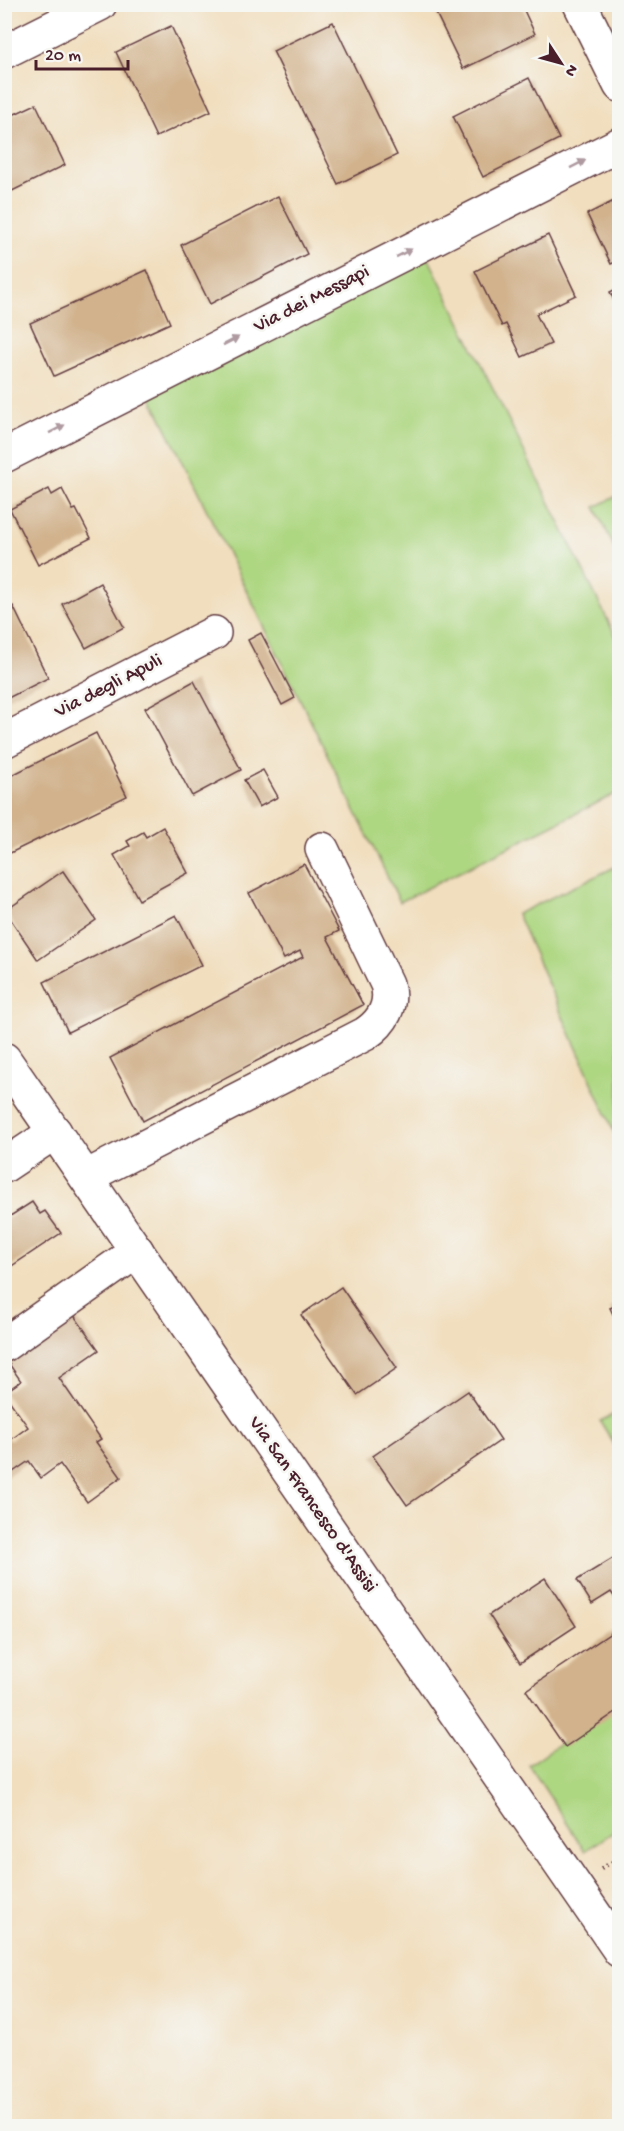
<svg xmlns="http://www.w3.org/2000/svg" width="624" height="2131" viewBox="0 0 624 2131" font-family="'Gochi Hand',sans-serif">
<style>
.green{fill:#aed782;stroke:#7c7b56;stroke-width:1.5}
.building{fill:#d1b28d}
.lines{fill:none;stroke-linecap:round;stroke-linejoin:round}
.minor-casing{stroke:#633c41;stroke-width:36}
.path{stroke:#633c41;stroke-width:4;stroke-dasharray:1.5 4.5;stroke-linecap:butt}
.minor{stroke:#fff;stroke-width:33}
.oneway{fill:#ae9aa0}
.labels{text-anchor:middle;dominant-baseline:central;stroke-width:5;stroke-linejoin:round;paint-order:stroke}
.street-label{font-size:20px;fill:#4a1f2b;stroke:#f6f6f2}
</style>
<rect width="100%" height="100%" fill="#f6f6f2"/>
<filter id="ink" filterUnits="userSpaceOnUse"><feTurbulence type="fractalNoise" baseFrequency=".0167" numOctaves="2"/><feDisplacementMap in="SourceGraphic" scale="12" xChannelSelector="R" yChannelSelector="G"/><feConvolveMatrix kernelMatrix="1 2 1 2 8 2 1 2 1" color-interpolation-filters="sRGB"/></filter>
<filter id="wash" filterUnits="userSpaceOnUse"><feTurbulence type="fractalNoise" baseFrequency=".008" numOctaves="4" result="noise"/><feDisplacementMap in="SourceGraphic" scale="24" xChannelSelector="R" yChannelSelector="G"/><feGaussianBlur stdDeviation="1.35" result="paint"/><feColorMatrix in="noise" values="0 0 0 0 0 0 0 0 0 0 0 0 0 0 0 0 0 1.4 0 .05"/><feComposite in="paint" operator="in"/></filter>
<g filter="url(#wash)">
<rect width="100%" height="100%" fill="#f1debe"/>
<g class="green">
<path d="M 424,249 L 619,643 L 619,792 L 400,902 L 146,387 Z"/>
<path d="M 619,495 L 619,557 L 595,507 Z"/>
<path d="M 619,865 L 619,1143 L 517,914 Z"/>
<path d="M 619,1412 L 619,1452 L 600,1421 Z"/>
<path d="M 619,1702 L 619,1828 L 585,1851 L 529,1765 Z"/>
</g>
<g id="blocks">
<g class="building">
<path d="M 444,4 L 521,4 L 535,34 L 463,69 L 434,9 Z"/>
<path d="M 333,22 L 397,155 L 338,184 L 273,51 Z"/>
<path d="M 171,26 L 211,111 L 156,137 L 116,52 Z"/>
<path d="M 529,78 L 559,139 L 483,177 L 453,116 Z"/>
<path d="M 36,104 L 65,165 L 4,195 L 4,119 Z"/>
<path d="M 278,196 L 307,254 L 210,304 L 181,245 Z"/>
<path d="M 620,198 L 620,260 L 611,264 L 587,214 Z"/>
<path d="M 548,235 L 576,295 L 536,314 L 551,344 L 522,357 L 506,324 L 502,326 L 475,271 Z"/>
<path d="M 147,270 L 170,323 L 54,376 L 30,323 Z"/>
<path d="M 620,287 L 620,312 L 610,292 Z"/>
<path d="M 49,489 L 52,495 L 62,489 L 73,510 L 76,509 L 91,538 L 38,565 L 10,509 Z"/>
<path d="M 100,583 L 124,627 L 86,648 L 62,604 Z"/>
<path d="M 13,606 L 48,678 L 4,700 L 4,610 Z"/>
<path d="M 261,633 L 295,698 L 282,705 L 248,640 Z"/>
<path d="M 194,681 L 241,770 L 192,796 L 145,708 Z"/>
<path d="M 96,733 L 127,796 L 4,856 L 4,779 Z"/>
<path d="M 263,770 L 278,797 L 259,807 L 244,780 Z"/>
<path d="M 163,827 L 188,873 L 139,900 L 114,855 L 130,846 L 127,841 L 143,832 L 146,837 Z"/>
<path d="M 304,864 L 339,931 L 327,937 L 363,1005 L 143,1121 L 110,1058 L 303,957 L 300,951 L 284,959 L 249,893 Z"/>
<path d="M 63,871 L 96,920 L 38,960 L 5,911 Z"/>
<path d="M 176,915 L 202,965 L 68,1032 L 44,982 Z"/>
<path d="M 32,1202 L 40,1214 L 45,1211 L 61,1233 L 4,1271 L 4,1220 Z"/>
<path d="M 341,1287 L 397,1368 L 357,1395 L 301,1315 Z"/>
<path d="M 620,1304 L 620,1329 L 610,1308 Z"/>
<path d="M 73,1314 L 99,1350 L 59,1378 L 101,1439 L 96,1442 L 121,1477 L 87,1502 L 60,1464 L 41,1478 L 29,1461 L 4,1478 L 4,1434 L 9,1441 L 28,1427 L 4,1393 L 21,1381 L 7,1361 Z"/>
<path d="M 468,1391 L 501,1440 L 407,1505 L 373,1456 Z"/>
<path d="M 613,1558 L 620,1567 L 620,1605 L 611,1592 L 592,1604 L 577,1580 Z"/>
<path d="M 545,1578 L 576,1626 L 520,1663 L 489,1615 Z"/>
<path d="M 620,1627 L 620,1709 L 565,1747 L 526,1690 Z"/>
</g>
</g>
</g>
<g filter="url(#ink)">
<use href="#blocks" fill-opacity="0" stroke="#633c41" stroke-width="1.5"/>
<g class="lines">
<defs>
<g id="minor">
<path d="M 580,4 L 620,85"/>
<path d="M 4,52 L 100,4"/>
<path d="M 4,456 L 620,144"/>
<path d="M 4,741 L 214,633"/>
<path d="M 4,1059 L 620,1951"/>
<path d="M 4,1166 L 55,1132"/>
<path d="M 86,1177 L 365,1034 C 383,1022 393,1005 387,984 L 322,849"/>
<path d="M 4,1345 L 137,1251"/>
</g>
</defs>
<use href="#minor" class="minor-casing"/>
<path class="path" d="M 601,1869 L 620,1857"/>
<use href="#minor" class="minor"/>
</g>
<defs><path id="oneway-solid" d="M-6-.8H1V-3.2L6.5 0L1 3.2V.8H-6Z" transform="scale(1.5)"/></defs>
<g class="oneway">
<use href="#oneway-solid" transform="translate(578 164) rotate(-27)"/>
<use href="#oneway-solid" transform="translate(404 253) rotate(-27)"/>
<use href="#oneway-solid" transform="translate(231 341) rotate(-27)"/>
<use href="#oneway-solid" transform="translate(57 429) rotate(-27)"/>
</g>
</g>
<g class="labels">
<g class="street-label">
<text transform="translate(312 300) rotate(-27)">Via dei Messapi</text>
<text transform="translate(109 687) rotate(-27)">Via degli Apuli</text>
<text transform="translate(312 1505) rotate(55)">Via San Francesco d'Assisi</text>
</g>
</g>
<rect width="624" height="2131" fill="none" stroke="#f6f6f2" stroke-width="24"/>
<g transform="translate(561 63) rotate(126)" stroke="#f6f6f2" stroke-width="4.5" paint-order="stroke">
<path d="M0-4.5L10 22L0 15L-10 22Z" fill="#4a1f2b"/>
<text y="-9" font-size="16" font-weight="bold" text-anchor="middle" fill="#4a1f2b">N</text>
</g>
<path d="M36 60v9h92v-9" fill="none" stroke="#4a1f2b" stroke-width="3"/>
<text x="45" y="60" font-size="18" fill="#4a1f2b" stroke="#f6f6f2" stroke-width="4.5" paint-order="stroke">20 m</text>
</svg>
